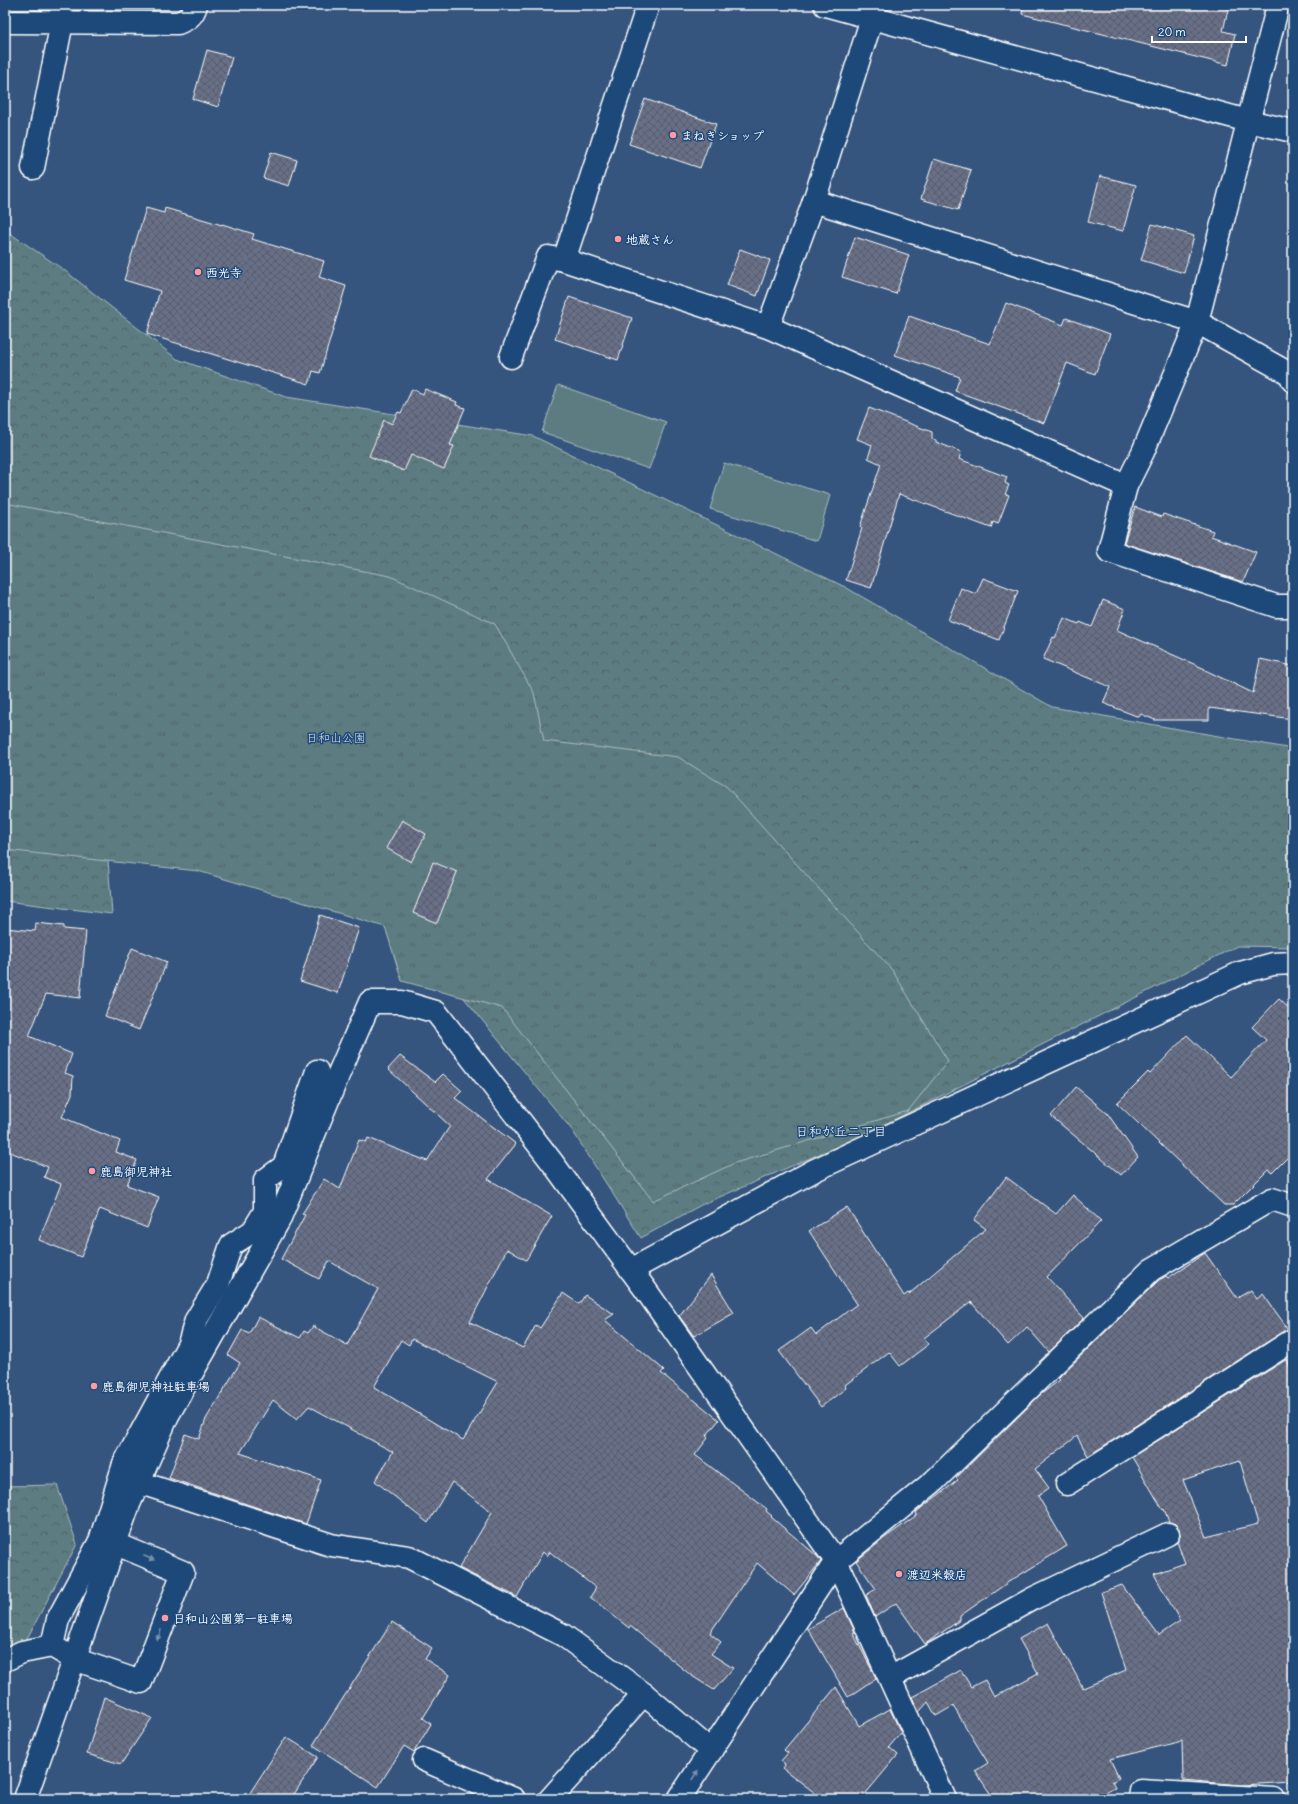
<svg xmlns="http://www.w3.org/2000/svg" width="1298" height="1804" viewBox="0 0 1298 1804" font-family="Delius,'Klee One',sans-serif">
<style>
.grass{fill:#5b7c81;stroke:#adbec0}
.forest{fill:url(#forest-crowns);stroke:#adbec0}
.park{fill:url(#park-tufts);stroke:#adbec0}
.building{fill:url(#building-cross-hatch);stroke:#fff;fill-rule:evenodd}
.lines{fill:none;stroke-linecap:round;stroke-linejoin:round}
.minor-casing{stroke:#fff;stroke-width:25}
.minor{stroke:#1f4a7a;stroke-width:22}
.oneway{fill:#7992af}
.poi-dot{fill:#ff9aa2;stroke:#1f4a7a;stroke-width:1.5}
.labels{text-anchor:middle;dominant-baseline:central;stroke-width:3;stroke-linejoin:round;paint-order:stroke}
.poi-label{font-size:12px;font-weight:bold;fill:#fff;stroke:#1f4a7a;text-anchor:start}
.park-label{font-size:12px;fill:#d6dee0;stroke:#1f4a7a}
.neighbourhood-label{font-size:13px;fill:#fff;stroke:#1f4a7a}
</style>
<defs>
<pattern id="forest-crowns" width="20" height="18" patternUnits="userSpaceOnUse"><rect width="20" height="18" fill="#5b7c81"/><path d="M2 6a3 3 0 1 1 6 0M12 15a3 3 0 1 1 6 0" fill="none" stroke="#546466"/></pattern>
<pattern id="park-tufts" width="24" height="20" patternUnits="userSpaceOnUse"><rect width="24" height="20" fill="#5b7c81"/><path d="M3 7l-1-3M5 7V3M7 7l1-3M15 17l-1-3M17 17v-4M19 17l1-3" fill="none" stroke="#546466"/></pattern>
<pattern id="building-cross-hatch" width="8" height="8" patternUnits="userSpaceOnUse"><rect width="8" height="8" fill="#677089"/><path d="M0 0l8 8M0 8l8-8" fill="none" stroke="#585c67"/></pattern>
</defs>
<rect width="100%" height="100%" fill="#35557e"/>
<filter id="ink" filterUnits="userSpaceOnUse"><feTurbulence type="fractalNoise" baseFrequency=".025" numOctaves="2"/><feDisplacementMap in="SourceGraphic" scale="8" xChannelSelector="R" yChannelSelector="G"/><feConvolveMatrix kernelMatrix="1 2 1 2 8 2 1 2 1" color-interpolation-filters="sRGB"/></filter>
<g filter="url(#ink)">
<g class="grass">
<path d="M 558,385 L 666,422 L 649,469 L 542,432 Z"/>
<path d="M 724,463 L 830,495 L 817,541 L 710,509 Z"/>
</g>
<g class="forest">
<path d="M 5,230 L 64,270 L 177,359 L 286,397 L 533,436 L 845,587 L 1052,707 L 1293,749 L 1293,947 L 1237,946 L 866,1134 L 701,1205 L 641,1238 L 572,1130 L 455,987 L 304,827 L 108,860 L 112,914 L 5,901 Z"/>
<path d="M 57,1485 L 77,1544 L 12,1667 L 5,1683 L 5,1486 Z"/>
</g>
<path class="park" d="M 5,503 L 390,576 L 495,624 L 534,693 L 544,741 L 678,757 L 727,787 L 892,970 L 948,1061 L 908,1111 L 735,1163 L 653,1201 L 502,1008 L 402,981 L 385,927 L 198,871 L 5,850 Z"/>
<g class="building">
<path d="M 1023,5 L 1229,5 L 1223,31 L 1235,34 L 1228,65 L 1022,14 Z"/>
<path d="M 207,50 L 232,57 L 218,107 L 193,99 Z"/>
<path d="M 645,99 L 716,124 L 700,168 L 629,144 Z"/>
<path d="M 271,152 L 297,160 L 289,186 L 263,178 Z"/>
<path d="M 934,159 L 971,170 L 958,210 L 921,199 Z"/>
<path d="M 1100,176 L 1136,185 L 1123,231 L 1088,222 Z"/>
<path d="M 146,208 L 164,213 L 165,208 L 222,225 L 222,224 L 254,234 L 252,239 L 324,261 L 319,277 L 346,286 L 320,373 L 313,371 L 309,384 L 147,334 L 160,291 L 124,280 Z"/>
<path d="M 1152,224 L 1194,236 L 1184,273 L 1141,260 Z"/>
<path d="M 855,237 L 909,255 L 896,294 L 842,277 Z"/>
<path d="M 740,249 L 770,260 L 757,296 L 727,285 Z"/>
<path d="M 569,297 L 632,318 L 618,360 L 555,339 Z"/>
<path d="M 1006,303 L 1063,325 L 1066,318 L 1110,334 L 1095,374 L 1067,363 L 1044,423 L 955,391 L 960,377 L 895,355 L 909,316 L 990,344 Z"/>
<path d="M 412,389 L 423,394 L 425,389 L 457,402 L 456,405 L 465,408 L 450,445 L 454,446 L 444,469 L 411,455 L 404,471 L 369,456 L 384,420 L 392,424 L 398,412 L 401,413 Z"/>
<path d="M 869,408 L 932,432 L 932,439 L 936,440 L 936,442 L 961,452 L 959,459 L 1007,477 L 1005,483 L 1009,485 L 1005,494 L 1009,495 L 998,524 L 993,522 L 991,528 L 899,494 L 871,588 L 846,580 L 862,528 L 860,527 L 881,464 L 868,458 L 872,445 L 857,439 Z"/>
<path d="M 1135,507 L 1162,517 L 1163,514 L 1213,531 L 1211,536 L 1256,552 L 1243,582 L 1124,543 Z"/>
<path d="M 983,578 L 1018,591 L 999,640 L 948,620 L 961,588 L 976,594 Z"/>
<path d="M 1103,600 L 1125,609 L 1117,630 L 1205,669 L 1205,670 L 1253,693 L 1260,659 L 1293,666 L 1293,719 L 1209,708 L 1209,720 L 1155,720 L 1141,714 L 1139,717 L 1103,703 L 1110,687 L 1043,659 L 1053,637 L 1055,638 L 1064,618 L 1079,624 L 1080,622 L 1092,627 Z"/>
<path d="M 402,820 L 426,834 L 411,862 L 386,848 Z"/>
<path d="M 433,862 L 457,872 L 437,923 L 413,913 Z"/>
<path d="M 320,915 L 359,928 L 338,993 L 300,981 Z"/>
<path d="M 36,923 L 64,926 L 64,929 L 86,931 L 80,998 L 46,994 L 29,1036 L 72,1054 L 65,1073 L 73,1076 L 72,1094 L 62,1117 L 120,1141 L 116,1152 L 137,1160 L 127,1185 L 159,1197 L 147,1228 L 100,1209 L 81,1257 L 39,1240 L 61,1184 L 44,1177 L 48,1167 L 5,1150 L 5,928 L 35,931 Z"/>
<path d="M 132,948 L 167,962 L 139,1030 L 105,1016 Z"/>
<path d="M 1279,999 L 1293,1012 L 1293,1152 L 1272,1173 L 1268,1170 L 1233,1205 L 1224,1205 L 1117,1103 L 1148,1072 L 1150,1074 L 1187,1035 L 1231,1077 L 1266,1040 L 1252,1027 Z"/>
<path d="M 400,1056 L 435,1082 L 443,1074 L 462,1091 L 455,1098 L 516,1144 L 488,1179 L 552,1216 L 526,1260 L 507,1249 L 470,1322 L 523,1348 L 536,1325 L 540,1328 L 563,1293 L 579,1304 L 585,1295 L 614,1314 L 605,1320 L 664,1370 L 661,1373 L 719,1420 L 706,1436 L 708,1438 L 695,1455 L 767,1509 L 766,1511 L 772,1516 L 771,1517 L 816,1555 L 821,1561 L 794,1595 L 757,1563 L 710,1633 L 721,1642 L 711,1654 L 733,1668 L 714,1690 L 692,1676 L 630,1626 L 629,1628 L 590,1597 L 596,1588 L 550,1552 L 547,1556 L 543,1552 L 517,1597 L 459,1568 L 492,1512 L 452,1482 L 428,1523 L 375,1481 L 393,1452 L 309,1406 L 297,1419 L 273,1400 L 240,1453 L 321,1480 L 306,1524 L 169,1478 L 185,1434 L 199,1439 L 206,1419 L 240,1363 L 228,1355 L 242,1330 L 249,1334 L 258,1317 L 300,1338 L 304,1331 L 308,1333 L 313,1326 L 347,1345 L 378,1289 L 329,1261 L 319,1279 L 281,1259 L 305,1215 L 302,1214 L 324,1179 L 340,1189 L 359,1140 L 366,1142 L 368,1138 L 427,1161 L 450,1126 L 388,1069 ZM 412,1339 L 498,1382 L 463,1440 L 374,1387 L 401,1340 L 409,1345 Z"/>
<path d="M 1076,1087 L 1107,1113 L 1138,1157 L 1121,1175 L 1051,1116 Z"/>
<path d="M 1006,1177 L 1056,1214 L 1073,1195 L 1101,1221 L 1047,1277 L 1084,1318 L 1049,1352 L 1027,1327 L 1008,1345 L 971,1302 L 924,1338 L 929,1344 L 900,1366 L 889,1352 L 845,1385 L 846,1388 L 821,1407 L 779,1351 L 811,1328 L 816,1335 L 857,1304 L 809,1231 L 847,1207 L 904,1296 L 908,1293 L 909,1294 L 986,1229 L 974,1220 Z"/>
<path d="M 1205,1253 L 1237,1298 L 1251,1290 L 1257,1299 L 1263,1294 L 1288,1329 L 1088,1456 L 1077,1436 L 1035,1469 L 1049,1488 L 1038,1496 L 1067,1546 L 1010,1581 L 960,1616 L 960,1620 L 925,1644 L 896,1603 L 875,1617 L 866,1595 L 876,1589 L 856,1561 L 886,1537 L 917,1515 L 916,1512 L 958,1480 L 956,1478 L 1041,1394 L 1060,1380 L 1058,1378 L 1159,1280 L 1166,1276 L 1168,1278 Z"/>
<path d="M 711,1275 L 734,1313 L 694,1336 L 679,1316 Z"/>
<path d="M 1287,1359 L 1293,1376 L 1293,1782 L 1241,1785 L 1183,1780 L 1182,1741 L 1110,1759 L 1119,1778 L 1112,1782 L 1115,1788 L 1090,1799 L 994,1799 L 975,1771 L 988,1763 L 953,1706 L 936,1716 L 928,1702 L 919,1712 L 912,1697 L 961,1670 L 971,1687 L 985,1680 L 994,1697 L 1038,1673 L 1019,1639 L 1048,1623 L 1083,1688 L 1126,1670 L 1101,1592 L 1122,1585 L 1159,1635 L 1180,1621 L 1154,1574 L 1185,1563 L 1177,1542 L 1180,1535 L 1179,1529 L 1175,1524 L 1169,1522 L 1164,1509 L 1163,1510 L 1132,1457 ZM 1240,1461 L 1258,1524 L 1206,1537 L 1183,1480 Z"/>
<path d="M 844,1608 L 855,1632 L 853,1633 L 876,1678 L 848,1697 L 808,1629 Z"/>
<path d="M 392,1622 L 432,1648 L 425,1659 L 450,1675 L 423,1718 L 431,1724 L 414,1752 L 404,1746 L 378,1787 L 313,1745 Z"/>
<path d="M 836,1687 L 859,1726 L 890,1709 L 901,1733 L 889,1747 L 898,1755 L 861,1799 L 823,1799 L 782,1768 L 785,1764 L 781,1761 L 788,1753 L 784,1750 Z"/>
<path d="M 104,1697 L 152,1718 L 121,1764 L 87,1754 Z"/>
<path d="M 286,1737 L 318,1757 L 291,1799 L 246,1799 Z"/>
</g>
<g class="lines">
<defs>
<g id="minor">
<path d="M 648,5 L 564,260 L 768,327 L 1126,486"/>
<path d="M 825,5 L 1248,121 L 1293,131"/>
<path d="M 1278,5 L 1197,322 L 1143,452 L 1126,486 L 1109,551 L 1276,606 L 1293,606"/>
<path d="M 5,22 L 178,23 C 188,19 193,16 196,5"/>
<path d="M 33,168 L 62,22 L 61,5"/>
<path d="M 814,201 L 1197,322 L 1290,374 L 1293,381"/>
<path d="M 768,327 L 814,201 L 872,18"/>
<path d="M 511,357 L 548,257 L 564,260"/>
<path d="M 317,1071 L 284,1166 L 265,1180 L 265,1211 L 253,1231 L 231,1245 L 218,1284 L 196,1320 L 189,1344 L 124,1464 L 138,1482 L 331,1545 L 409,1557 L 563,1635 L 644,1694 L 711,1751"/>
<path d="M 631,1270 L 815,1170 L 1240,973 L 1273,964 L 1293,963"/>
<path d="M 1067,1484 L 1293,1340"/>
<path d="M 114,1543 L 183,1572 L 141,1682 L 74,1659 L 52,1646 L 58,1619 L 100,1541 L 124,1464"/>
<path d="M 5,1660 L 22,1652 L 52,1646"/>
<path d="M 890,1678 L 1032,1599 L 1168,1534"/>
<path d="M 424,1760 L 514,1799"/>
<path d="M 25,1799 L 129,1504 L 168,1415 L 279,1220 L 339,1073 L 370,1002 L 402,1002 L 436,1012 L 552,1162 L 645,1289 L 836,1561 L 945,1799"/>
<path d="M 550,1799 L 644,1694"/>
<path d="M 679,1799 L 836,1561 L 934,1481 L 1151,1270 L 1272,1199 L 1293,1206"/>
<path d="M 1140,1799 L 1141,1791 L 1273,1799"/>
</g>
</defs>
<use href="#minor" class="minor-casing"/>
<use href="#minor" class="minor"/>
</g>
<defs><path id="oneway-solid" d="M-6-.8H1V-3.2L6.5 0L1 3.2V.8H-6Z"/></defs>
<g class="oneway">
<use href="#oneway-solid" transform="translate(149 1558) rotate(23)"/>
<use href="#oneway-solid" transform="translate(159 1635) rotate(111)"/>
<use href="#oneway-solid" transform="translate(695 1775) rotate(-57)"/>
</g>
</g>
<g class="poi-dot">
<circle cx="673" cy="135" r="4"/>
<circle cx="618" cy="239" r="4"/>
<circle cx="198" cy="272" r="4"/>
<circle cx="92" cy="1171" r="4"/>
<circle cx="94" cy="1386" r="4"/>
<circle cx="899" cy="1574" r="4"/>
<circle cx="165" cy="1618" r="4"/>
</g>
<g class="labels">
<g class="poi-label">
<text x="681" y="135">まねきショップ</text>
<text x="626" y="239">地蔵さん</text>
<text x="206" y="272">西光寺</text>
<text x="100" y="1171">鹿島御児神社</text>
<text x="102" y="1386">鹿島御児神社駐車場</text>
<text x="907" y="1574">渡辺米穀店</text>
<text x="173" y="1618">日和山公園第一駐車場</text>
</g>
<g class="park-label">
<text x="336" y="737">日和山公園</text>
</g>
<g class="neighbourhood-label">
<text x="841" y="1131">日和が丘二丁目</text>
</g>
</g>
<rect width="1298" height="1804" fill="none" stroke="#1f4a7a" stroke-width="20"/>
<rect x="10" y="10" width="1278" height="1784" fill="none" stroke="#fff" stroke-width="1.5" filter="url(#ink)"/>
<path d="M1152 36v6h94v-6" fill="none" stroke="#ffffff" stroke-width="2"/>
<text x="1158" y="36" font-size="12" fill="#ffffff" stroke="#1f4a7a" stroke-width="3" paint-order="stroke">20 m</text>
</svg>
